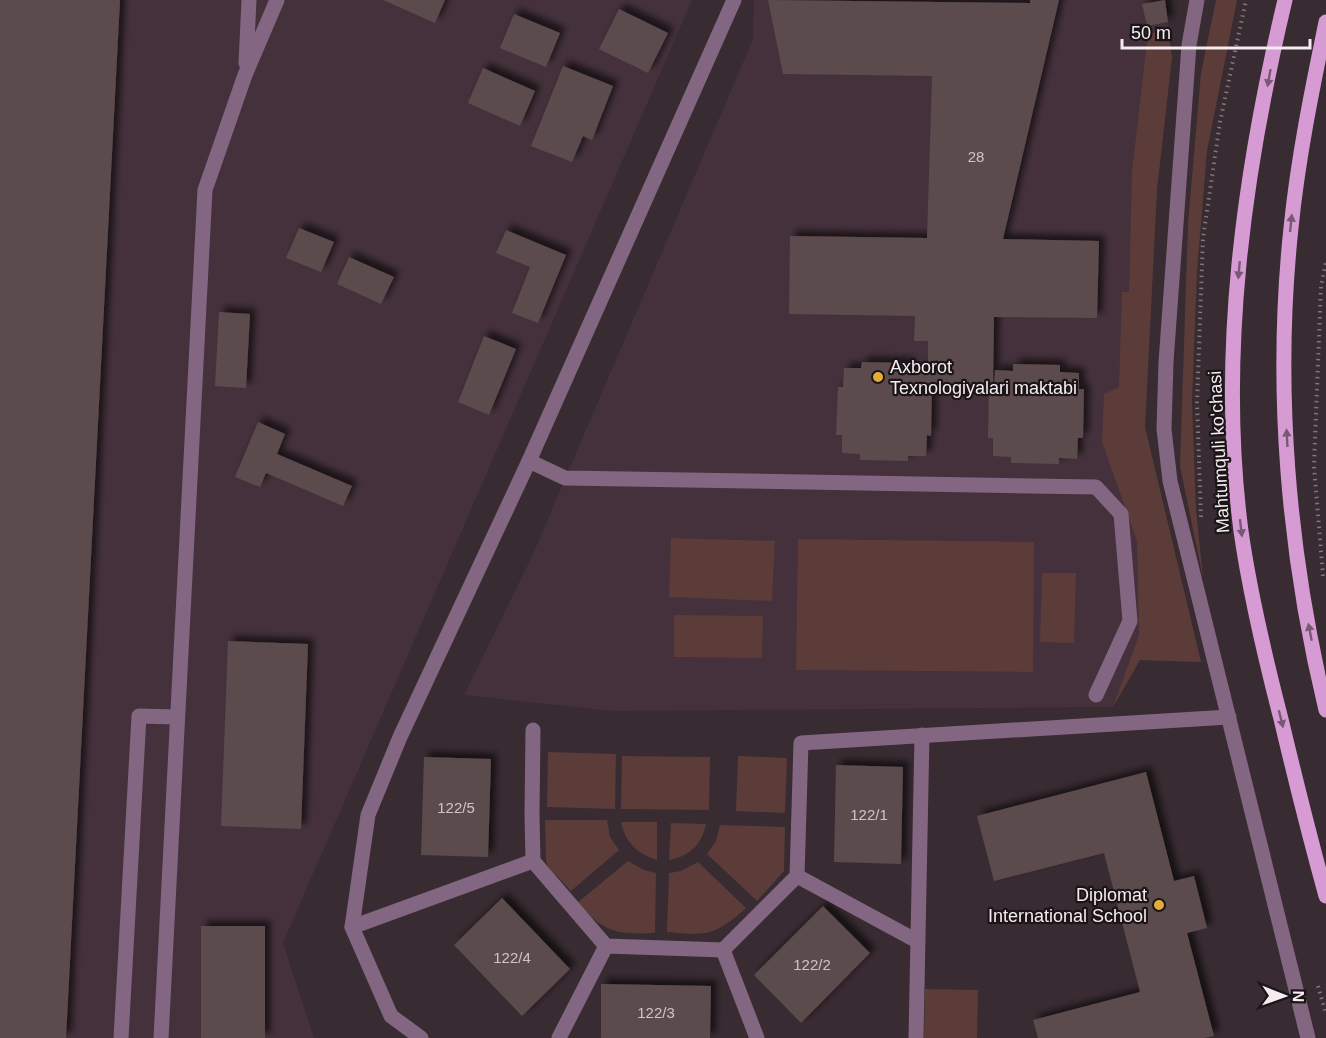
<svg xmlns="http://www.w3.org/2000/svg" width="1326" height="1038" viewBox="0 0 1326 1038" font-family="Arial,sans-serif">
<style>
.built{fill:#44313b}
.green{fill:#5b3c38}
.building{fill:#5b4b4e;filter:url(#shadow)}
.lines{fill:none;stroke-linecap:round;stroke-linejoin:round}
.path{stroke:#81767b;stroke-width:4;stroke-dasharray:1.5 4.5;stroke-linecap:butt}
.lane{stroke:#836681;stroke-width:15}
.primary{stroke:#d79bd3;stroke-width:15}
.oneway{fill:#795876}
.poi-dot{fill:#e5ad35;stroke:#1b1518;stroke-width:2}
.labels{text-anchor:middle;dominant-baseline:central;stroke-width:4.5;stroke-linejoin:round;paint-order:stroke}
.number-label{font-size:15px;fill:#cec4c8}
.poi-label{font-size:18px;fill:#f5ecf0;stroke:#1b1518;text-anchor:start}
.street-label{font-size:18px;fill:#f5ecf0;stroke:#1b1518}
</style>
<defs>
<filter id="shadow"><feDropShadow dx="5.5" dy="-5.5" stdDeviation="3" flood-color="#0009"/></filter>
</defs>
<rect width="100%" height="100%" fill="#382b31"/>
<g class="built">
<path d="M 0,0 L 692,0 L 283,943 L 314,1038 L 0,1038 Z"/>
<path d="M 754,0 L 1165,0 L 1172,57 L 1157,189 L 1145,427 L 1201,662 L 1140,660 L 1113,707 L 613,711 L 464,695 L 533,554 L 753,39 Z"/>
</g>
<g class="green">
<path d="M 1216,0 L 1237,0 L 1207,151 L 1197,272 L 1192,402 L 1196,510 L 1203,578 L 1180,466 L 1188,223 L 1201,73 Z"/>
<path d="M 1168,31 L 1172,57 L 1157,189 L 1145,427 L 1201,662 L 1140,660 L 1113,707 L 1139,635 L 1137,541 L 1102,442 L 1104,394 L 1119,387 L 1122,292 L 1129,292 L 1132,171 L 1148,33 Z"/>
<path d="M 671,538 L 775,541 L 772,601 L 669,597 Z"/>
<path d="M 798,539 L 1034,542 L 1033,672 L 796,670 Z"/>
<path d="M 1042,573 L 1076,573 L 1074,643 L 1040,642 Z"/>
<path d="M 674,615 L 763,616 L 762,658 L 674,657 Z"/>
<path d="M 548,752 L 616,754 L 615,809 L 547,807 Z"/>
<path d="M 622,756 L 710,757 L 709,810 L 621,809 Z"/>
<path d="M 738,756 L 787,758 L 785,813 L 736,811 Z"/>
<path d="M 545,820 L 607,820 L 610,837 L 619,850 L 571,891 L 549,868 L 546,862 Z"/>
<path d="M 621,822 L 657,822 L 657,860 C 637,854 625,842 621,822 Z"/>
<path d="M 671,823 L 706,824 C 702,844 689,857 669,860 Z"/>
<path d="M 720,825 L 785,827 L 784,871 L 757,901 L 707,854 L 716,841 Z"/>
<path d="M 628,861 L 644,870 L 656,873 L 655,933 C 614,934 606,933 577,903 Z"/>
<path d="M 698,862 L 746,908 C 715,936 707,936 667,932 L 669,873 L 681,871 Z"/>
<path d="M 925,989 L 978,990 L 977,1038 L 924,1038 Z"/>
</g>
<g class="building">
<path d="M 0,0 L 120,0 L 66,1038 L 0,1038 Z"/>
<path d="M 383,0 L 445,0 L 435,23 Z"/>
<path d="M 768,0 L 1030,3 L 1030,0 L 1059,0 L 1003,239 L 1099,241 L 1097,318 L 994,317 L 993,387 L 932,386 L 931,436 L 927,435 L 926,456 L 908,456 L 908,461 L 860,460 L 860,454 L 842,453 L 842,435 L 836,435 L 838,387 L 843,387 L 844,368 L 861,368 L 862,362 L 909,363 L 909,370 L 928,370 L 928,341 L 914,341 L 915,316 L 789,314 L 790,236 L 927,238 L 932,76 L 783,74 Z"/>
<path d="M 1165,0 L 1168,22 L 1147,26 L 1142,4 Z"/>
<path d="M 619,9 L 668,33 L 648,73 L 599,49 Z"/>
<path d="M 514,14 L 560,33 L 546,67 L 500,48 Z"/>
<path d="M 563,66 L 613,86 L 592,140 L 583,136 L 572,162 L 531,146 Z"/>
<path d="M 483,68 L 535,91 L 520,126 L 468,103 Z"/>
<path d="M 299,228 L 334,242 L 321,272 L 286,258 Z"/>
<path d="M 506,230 L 566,255 L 538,323 L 512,313 L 530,267 L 496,253 Z"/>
<path d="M 349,257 L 394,277 L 381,304 L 337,284 Z"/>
<path d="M 219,312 L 250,314 L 246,388 L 215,386 Z"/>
<path d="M 484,336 L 516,349 L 489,415 L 458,402 Z"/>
<path d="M 1013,364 L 1060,365 L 1060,372 L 1079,373 L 1079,389 L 1084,389 L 1083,438 L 1078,438 L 1077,459 L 1059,458 L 1059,464 L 1011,463 L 1011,457 L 993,456 L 993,438 L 988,438 L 989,389 L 994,389 L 995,370 L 1013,371 Z"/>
<path d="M 258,422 L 285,434 L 277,454 L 352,486 L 343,506 L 266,473 L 260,487 L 235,477 Z"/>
<path d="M 228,641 L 308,644 L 301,829 L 221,826 Z"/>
<path d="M 424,757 L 491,759 L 488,857 L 421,855 Z"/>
<path d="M 836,765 L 903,767 L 901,864 L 834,862 Z"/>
<path d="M 1146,772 L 1174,881 L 1194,876 L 1207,928 L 1187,933 L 1214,1036 L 1204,1038 L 1038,1038 L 1033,1020 L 1140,992 L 1104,853 L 994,881 L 977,816 Z"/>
<path d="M 502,898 L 570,969 L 522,1016 L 454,945 Z"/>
<path d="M 823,906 L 870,953 L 801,1023 L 754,975 Z"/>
<rect x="201" y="926" width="64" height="112"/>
<path d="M 601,984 L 711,986 L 710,1038 L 601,1038 Z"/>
</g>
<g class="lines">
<g class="path">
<path d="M 1201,517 L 1197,403 L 1203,238 L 1220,122 L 1246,0"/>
<path d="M 1323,576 L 1314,466 L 1321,286 L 1326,262"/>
<path d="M 1318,986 L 1326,1014"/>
</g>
<g class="lane">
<path d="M 1197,0 L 1189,45 L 1166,362 L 1164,429 L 1170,481 L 1308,1038"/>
<path d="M 246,63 L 249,0"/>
<path d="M 529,461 L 565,478 L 1096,487 L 1121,514 L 1130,621 L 1096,695"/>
<path d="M 533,730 L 532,814 L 533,861 L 606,946 L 723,950 L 797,876 L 801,743 L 1229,717"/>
<path d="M 797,876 L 917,941"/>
<path d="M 352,927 L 533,861"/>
<path d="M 723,950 L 757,1038"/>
<path d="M 121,1038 L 139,716 L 177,717"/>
<path d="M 161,1038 L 205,190 L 245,75 L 277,0"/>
<path d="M 421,1038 L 391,1016 L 352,927 L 368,815 L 400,737 L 529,461 L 734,0"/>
<path d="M 559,1038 L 606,946"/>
<path d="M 916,1038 L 922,735"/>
</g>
<g class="primary">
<path d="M 1285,0 C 1244,172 1218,355 1241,531 C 1250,595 1265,657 1281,719 C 1295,778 1310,838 1326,896"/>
<path d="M 1326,22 C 1312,90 1298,158 1291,228 C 1274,388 1288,553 1326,710"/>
</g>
</g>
<defs><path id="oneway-solid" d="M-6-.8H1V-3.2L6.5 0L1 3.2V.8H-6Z" transform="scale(1.5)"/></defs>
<g class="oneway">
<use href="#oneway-solid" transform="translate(1269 78) rotate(100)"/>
<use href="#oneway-solid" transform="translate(1291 223) rotate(-84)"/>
<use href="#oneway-solid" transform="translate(1239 270) rotate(95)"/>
<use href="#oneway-solid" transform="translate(1287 438) rotate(-93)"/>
<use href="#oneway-solid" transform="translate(1241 528) rotate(83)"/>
<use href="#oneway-solid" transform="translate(1310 632) rotate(-101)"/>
<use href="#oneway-solid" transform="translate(1281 719) rotate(76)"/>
</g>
<g class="poi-dot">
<circle cx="878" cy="377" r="6"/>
<circle cx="1159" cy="905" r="6"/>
</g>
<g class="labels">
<g class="number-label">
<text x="976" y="156">28</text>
<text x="456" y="807">122/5</text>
<text x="869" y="814">122/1</text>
<text x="512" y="957">122/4</text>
<text x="812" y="964">122/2</text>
<text x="656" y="1012">122/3</text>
</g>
<g class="poi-label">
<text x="890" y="367">Axborot<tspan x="890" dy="21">Texnologiyalari maktabi</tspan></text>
<text x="1147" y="895" text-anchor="end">Diplomat<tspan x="1147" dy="21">International School</tspan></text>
</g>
<g class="street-label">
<text transform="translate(1219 452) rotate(-93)">Mahtumquli ko'chasi</text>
</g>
</g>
<g transform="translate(1284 996) rotate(91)" stroke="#1b1518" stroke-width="4.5" paint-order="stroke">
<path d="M0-4.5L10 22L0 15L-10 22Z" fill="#f5ecf0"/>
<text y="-9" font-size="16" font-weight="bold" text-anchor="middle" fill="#f5ecf0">N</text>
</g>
<path d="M1122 39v9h188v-9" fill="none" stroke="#f5ecf0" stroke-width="3"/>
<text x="1131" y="39" font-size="18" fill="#f5ecf0" stroke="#1b1518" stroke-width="4.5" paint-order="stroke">50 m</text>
</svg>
